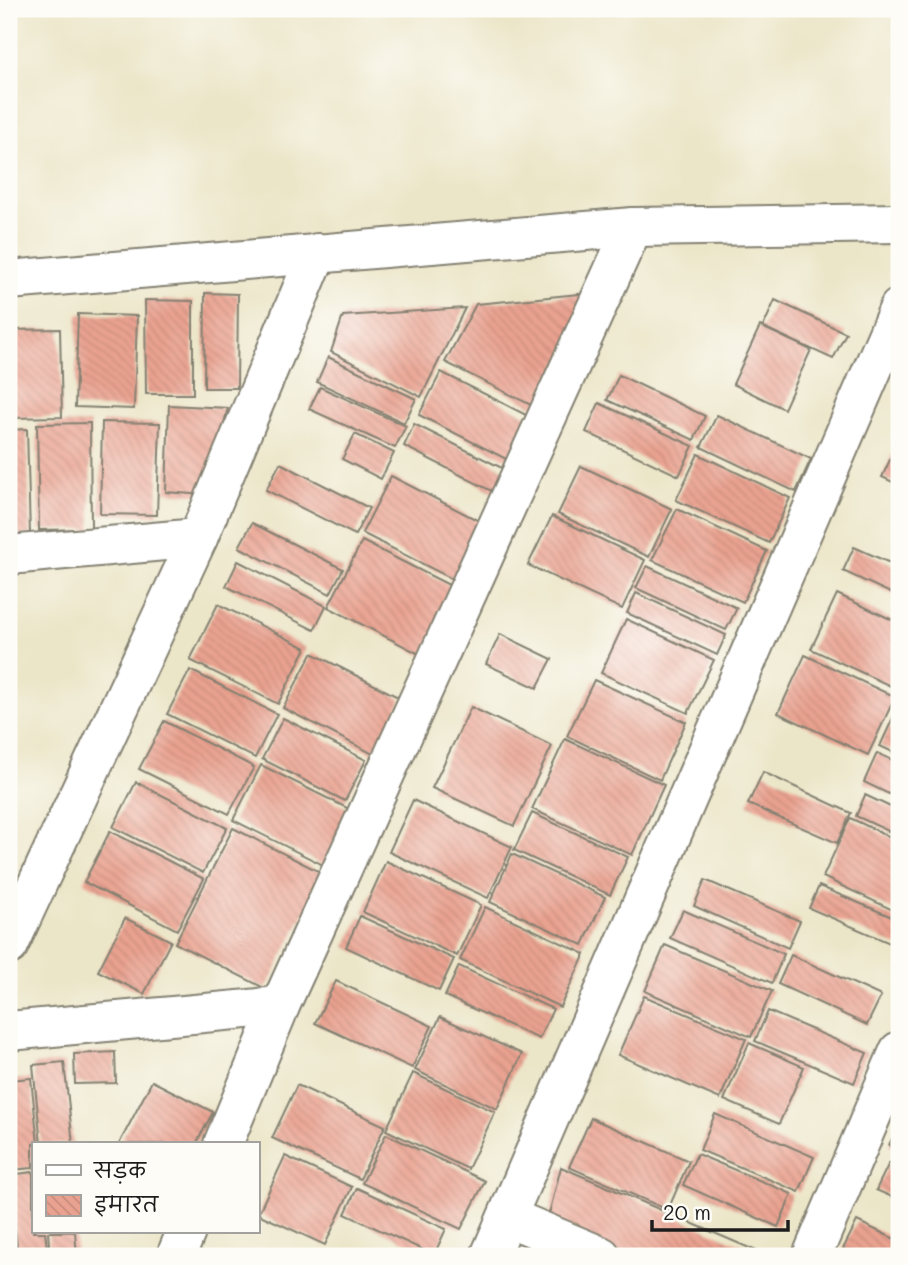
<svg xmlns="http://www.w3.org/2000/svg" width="908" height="1265" viewBox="0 0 908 1265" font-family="Mali,'Playpen Sans Deva',sans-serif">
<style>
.building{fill:url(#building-back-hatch)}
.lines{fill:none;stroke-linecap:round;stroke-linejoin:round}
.minor-casing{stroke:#848172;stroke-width:42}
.minor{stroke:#fff;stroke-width:38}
</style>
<defs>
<pattern id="building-back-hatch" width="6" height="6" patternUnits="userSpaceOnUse" patternTransform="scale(1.75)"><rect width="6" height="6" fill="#eaa290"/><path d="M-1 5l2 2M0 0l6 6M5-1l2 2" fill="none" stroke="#c88b7c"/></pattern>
</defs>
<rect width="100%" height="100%" fill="#fdfcf7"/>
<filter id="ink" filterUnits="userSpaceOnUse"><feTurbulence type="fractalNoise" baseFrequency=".0143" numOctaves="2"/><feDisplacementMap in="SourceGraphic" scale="14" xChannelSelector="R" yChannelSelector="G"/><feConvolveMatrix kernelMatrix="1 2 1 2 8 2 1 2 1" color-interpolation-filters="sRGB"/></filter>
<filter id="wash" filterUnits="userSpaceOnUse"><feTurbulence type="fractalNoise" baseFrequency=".00686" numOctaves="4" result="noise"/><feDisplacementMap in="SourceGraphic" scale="28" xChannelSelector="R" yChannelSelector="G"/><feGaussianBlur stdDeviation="1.57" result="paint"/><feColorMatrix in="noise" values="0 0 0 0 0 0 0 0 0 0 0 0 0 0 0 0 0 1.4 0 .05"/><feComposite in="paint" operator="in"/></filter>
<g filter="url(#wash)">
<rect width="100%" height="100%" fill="#ece6c9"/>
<g id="blocks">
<g class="building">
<path d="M 205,293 L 238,294 L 237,388 L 204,388 Z"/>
<path d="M 590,293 L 543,411 L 445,362 L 476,304 Z"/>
<path d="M 145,300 L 193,301 L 193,394 L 146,394 Z"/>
<path d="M 775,300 L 846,333 L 833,359 L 763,327 Z"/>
<path d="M 465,308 L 421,397 L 331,352 L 343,316 Z"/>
<path d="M 78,314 L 137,316 L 134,409 L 75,407 Z"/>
<path d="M 760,326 L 811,350 L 784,409 L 733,384 Z"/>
<path d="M 60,329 L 62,417 L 9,418 L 9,330 Z"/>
<path d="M 328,357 L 416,399 L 404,423 L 317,382 Z"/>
<path d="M 441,372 L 538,421 L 516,464 L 419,415 Z"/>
<path d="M 619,375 L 705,416 L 694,440 L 607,400 Z"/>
<path d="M 320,387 L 406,426 L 395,448 L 309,409 Z"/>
<path d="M 599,403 L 693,446 L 679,476 L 586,432 Z"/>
<path d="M 169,405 L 228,408 L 205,495 L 166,492 Z"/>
<path d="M 717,415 L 811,459 L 796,492 L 701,447 Z"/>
<path d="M 102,422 L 160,423 L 157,515 L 100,514 Z"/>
<path d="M 90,423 L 91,529 L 39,530 L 37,424 Z"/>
<path d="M 414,424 L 514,474 L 503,497 L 404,446 Z"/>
<path d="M 27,429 L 30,535 L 9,535 L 9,430 Z"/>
<path d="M 355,434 L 394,453 L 381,479 L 342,459 Z"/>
<path d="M 894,451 L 899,453 L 899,485 L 882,477 Z"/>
<path d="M 698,454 L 790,498 L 769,543 L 676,500 Z"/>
<path d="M 280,463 L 369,508 L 355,535 L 266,490 Z"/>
<path d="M 581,466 L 672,509 L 649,557 L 558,514 Z"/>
<path d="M 391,476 L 487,525 L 458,582 L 362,533 Z"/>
<path d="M 677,509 L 767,551 L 743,602 L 652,560 Z"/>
<path d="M 552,516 L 645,560 L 622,609 L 528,565 Z"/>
<path d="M 252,523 L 343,569 L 330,594 L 239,547 Z"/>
<path d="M 362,541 L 457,589 L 423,656 L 328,607 Z"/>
<path d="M 854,547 L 899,567 L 899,597 L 843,571 Z"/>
<path d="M 238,561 L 326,606 L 314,630 L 226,586 Z"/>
<path d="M 647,566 L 737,608 L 726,630 L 636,588 Z"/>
<path d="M 636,593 L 726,635 L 717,655 L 627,613 Z"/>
<path d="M 837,594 L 899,623 L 899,690 L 811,649 Z"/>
<path d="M 218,604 L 306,648 L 278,704 L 190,660 Z"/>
<path d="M 626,619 L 714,660 L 688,713 L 601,673 Z"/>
<path d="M 500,634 L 552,659 L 537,688 L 486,664 Z"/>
<path d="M 312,653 L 402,699 L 373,754 L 283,708 Z"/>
<path d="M 805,655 L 895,697 L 868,755 L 778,713 Z"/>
<path d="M 190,670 L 277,714 L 255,758 L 167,714 Z"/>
<path d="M 594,680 L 686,722 L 660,780 L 567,736 Z"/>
<path d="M 899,705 L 899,755 L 880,746 Z"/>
<path d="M 471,707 L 552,746 L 514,826 L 432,788 Z"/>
<path d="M 283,718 L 366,760 L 345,801 L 262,759 Z"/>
<path d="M 164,721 L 254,767 L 229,814 L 139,769 Z"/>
<path d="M 565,739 L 664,785 L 632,855 L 532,809 Z"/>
<path d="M 877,753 L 899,763 L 899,799 L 864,782 Z"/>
<path d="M 261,765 L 351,810 L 323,865 L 233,820 Z"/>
<path d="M 763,772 L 851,813 L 837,843 L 748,804 Z"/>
<path d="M 136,782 L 227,828 L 203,873 L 113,827 Z"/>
<path d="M 865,795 L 899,811 L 899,836 L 856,816 Z"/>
<path d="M 413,800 L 512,847 L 488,898 L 389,852 Z"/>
<path d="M 532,813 L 628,857 L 610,895 L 514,850 Z"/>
<path d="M 850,818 L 899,841 L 899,913 L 823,877 Z"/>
<path d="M 233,828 L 324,874 L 266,989 L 175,943 Z"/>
<path d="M 110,831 L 204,879 L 177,930 L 84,882 Z"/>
<path d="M 512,854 L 605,897 L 583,945 L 490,902 Z"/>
<path d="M 386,861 L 481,905 L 457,956 L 363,912 Z"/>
<path d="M 705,880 L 800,921 L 788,948 L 694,906 Z"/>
<path d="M 819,886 L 899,920 L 899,947 L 809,908 Z"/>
<path d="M 485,907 L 585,954 L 560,1007 L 460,960 Z"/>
<path d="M 683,910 L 784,954 L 772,983 L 670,938 Z"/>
<path d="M 360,916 L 454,959 L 439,991 L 346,947 Z"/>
<path d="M 125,918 L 171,941 L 144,994 L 98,971 Z"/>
<path d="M 665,945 L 772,991 L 751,1037 L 645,991 Z"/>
<path d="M 791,955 L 881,996 L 867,1025 L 778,984 Z"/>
<path d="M 459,966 L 553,1009 L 539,1039 L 445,996 Z"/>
<path d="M 336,981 L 432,1026 L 412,1068 L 315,1023 Z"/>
<path d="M 644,996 L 746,1039 L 720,1099 L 618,1055 Z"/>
<path d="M 768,1011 L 867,1053 L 854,1083 L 755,1041 Z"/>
<path d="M 440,1017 L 522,1054 L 497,1109 L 415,1070 Z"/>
<path d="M 749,1043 L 804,1067 L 779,1124 L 724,1100 Z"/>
<path d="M 115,1052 L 116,1083 L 75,1084 L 74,1054 Z"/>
<path d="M 64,1062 L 73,1144 L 41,1144 L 33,1065 Z"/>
<path d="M 413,1073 L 495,1112 L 468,1169 L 386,1130 Z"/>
<path d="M 31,1078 L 38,1144 L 33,1144 L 33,1168 L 11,1170 L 9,1080 Z"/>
<path d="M 152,1081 L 213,1112 L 196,1144 L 119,1144 Z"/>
<path d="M 297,1085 L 385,1126 L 360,1179 L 272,1138 Z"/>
<path d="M 715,1114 L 814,1157 L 799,1192 L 700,1150 Z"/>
<path d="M 591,1118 L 689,1161 L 668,1210 L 569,1167 Z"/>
<path d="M 899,1124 L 899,1150 L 889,1145 Z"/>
<path d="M 386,1134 L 485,1181 L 461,1229 L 362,1183 Z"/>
<path d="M 697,1154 L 792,1194 L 778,1227 L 683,1185 Z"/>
<path d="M 285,1156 L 352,1187 L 325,1245 L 258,1214 Z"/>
<path d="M 889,1163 L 899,1168 L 899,1200 L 876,1190 Z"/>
<path d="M 561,1167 L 768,1256 L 624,1256 L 547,1222 Z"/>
<path d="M 33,1172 L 33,1232 L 45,1232 L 48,1256 L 18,1256 L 9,1175 Z"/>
<path d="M 357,1188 L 446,1229 L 434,1255 L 345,1214 Z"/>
<path d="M 9,1203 L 11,1203 L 16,1256 L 9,1256 Z"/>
<path d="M 857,1221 L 899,1241 L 899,1256 L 858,1256 L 843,1249 Z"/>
<path d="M 48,1232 L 75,1232 L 77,1256 L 50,1256 Z"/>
</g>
</g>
</g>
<g filter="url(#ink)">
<use href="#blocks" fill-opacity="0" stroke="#848172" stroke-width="2"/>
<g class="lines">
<defs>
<g id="minor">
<path d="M 9,280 L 633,227 L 899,223"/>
<path d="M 9,555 L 198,538"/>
<path d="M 9,945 L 198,538 L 317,253"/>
<path d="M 9,1031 L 280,1006"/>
<path d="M 223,1144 L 280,1006 L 633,227"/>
<path d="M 508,1217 L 601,1256"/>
<path d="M 176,1256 L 186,1232"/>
<path d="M 490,1256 L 899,308"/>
<path d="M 812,1256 L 899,1051"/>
</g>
</defs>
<use href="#minor" class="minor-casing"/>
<use href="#minor" class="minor"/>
</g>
</g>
<rect width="908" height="1265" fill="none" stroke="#fdfcf7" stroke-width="35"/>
<rect x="32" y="1142" width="228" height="91" fill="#fdfcf7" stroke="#a3a29f" stroke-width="2"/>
<rect x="46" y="1165" width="35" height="10" fill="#ffffff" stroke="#a3a29f" stroke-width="2"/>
<text x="94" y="1178" font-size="21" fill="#1c1c1c">सड़क</text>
<rect x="46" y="1195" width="35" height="21" fill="url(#building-back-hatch)" stroke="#a3a29f" stroke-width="2"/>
<text x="94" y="1212" font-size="21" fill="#1c1c1c">इमारत</text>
<path d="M652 1220v10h136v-10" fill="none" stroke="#1c1c1c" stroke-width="3.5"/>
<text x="663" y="1220" font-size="21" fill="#1c1c1c" stroke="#fdfcf7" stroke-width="5" paint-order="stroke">20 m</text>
</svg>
